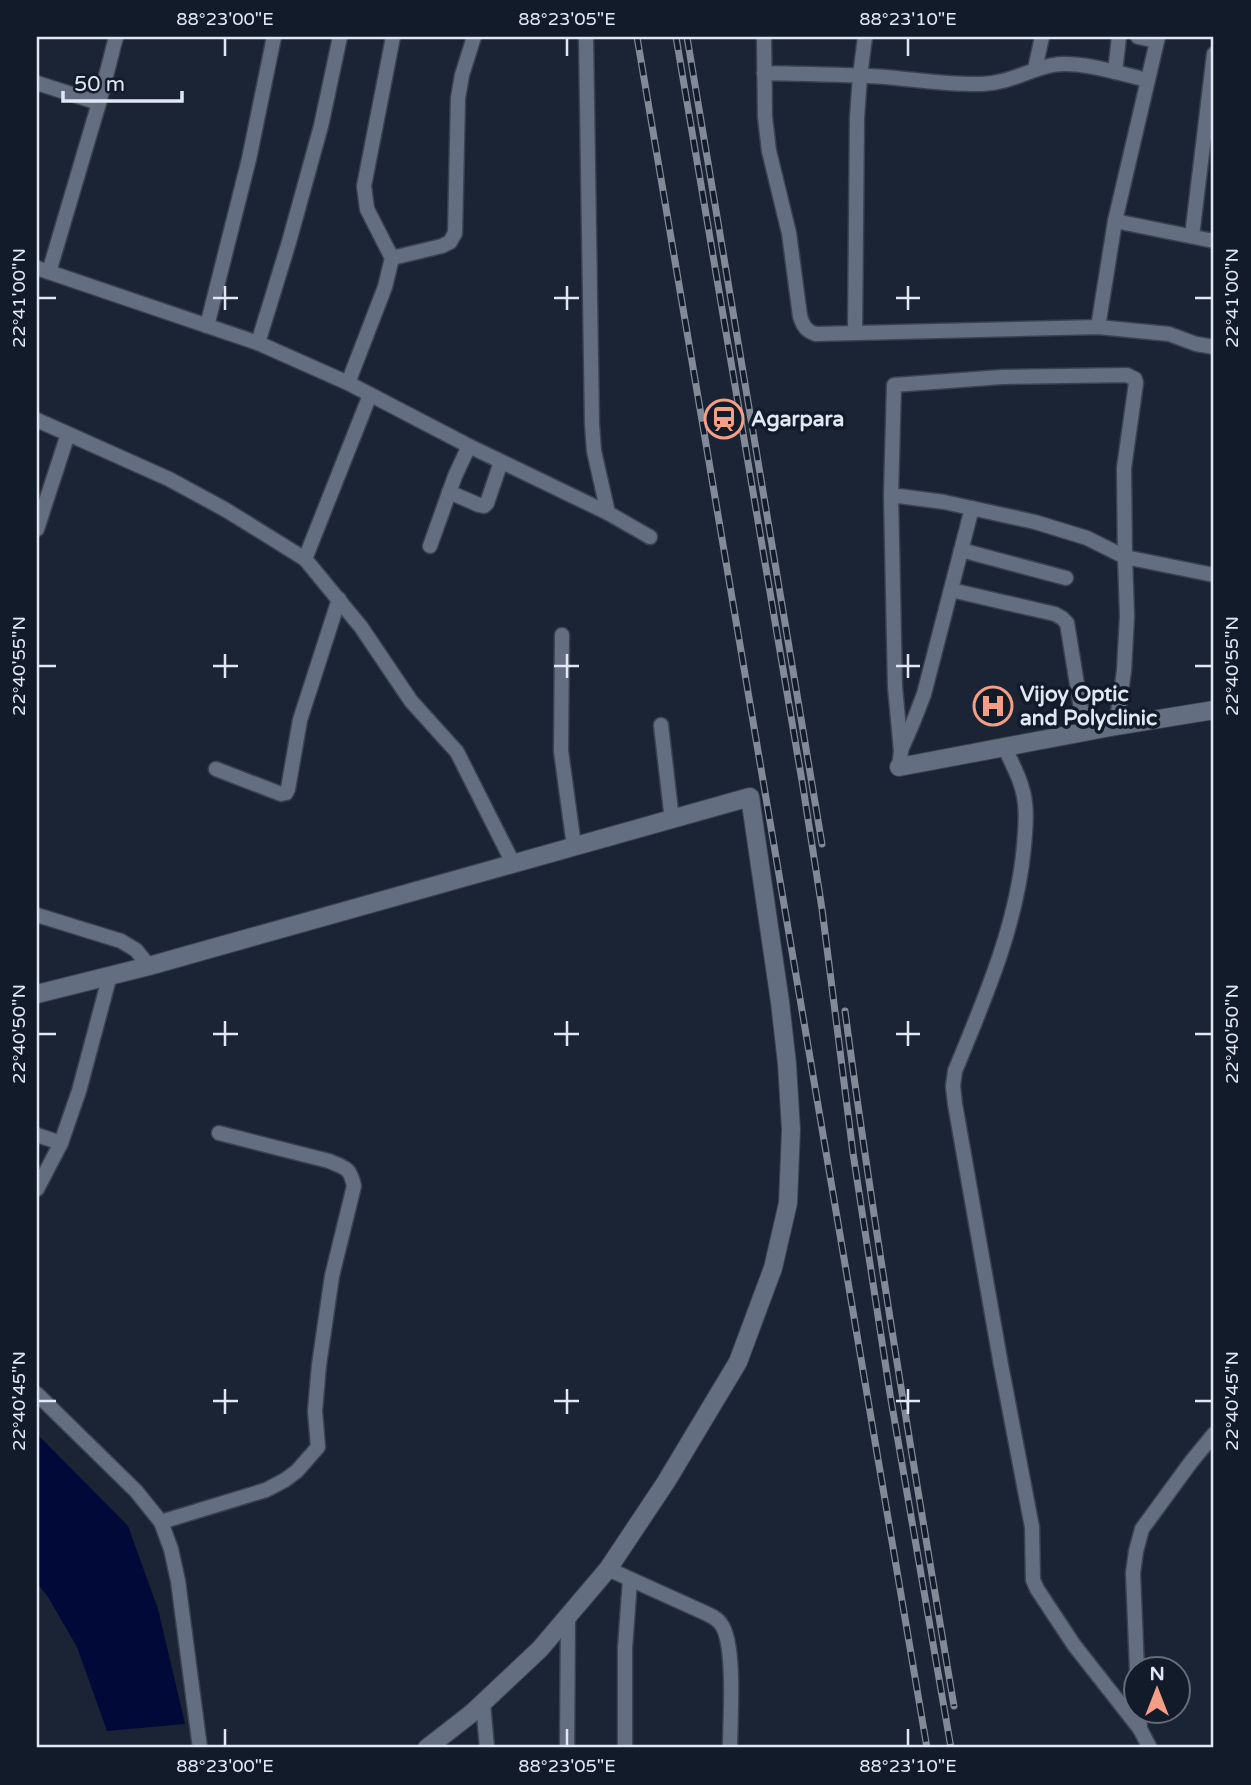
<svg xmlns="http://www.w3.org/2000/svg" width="1251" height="1785" viewBox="0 0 1251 1785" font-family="'Varela Round',sans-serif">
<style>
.water{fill:#000937}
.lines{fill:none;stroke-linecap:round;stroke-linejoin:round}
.minor-casing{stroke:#3b424f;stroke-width:17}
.tertiary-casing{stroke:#3b424f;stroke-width:20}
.minor{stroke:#636e81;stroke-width:14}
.tertiary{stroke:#636e81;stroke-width:18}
.rail-casing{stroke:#828997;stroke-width:7}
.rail{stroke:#121b2a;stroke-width:4.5;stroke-dasharray:13;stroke-linecap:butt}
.ticks{fill:none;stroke:#e2e8f3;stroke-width:2.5}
.labels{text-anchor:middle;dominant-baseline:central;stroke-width:7;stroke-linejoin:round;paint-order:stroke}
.poi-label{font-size:21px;font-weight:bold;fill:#e2e8f3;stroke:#121b2a;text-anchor:start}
.neatline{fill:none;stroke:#e2e8f3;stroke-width:2.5}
.ticks-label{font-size:18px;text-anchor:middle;fill:#e2e8f3}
</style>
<rect width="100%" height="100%" fill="#1b2434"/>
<path class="water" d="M 37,1434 L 128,1526 L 158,1609 L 185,1724 L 107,1731 L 77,1647 L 48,1597 L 37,1583 Z"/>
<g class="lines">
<defs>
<g id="minor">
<path d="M 586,37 L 592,424 L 594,451 L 608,513"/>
<path d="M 764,37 L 765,117 L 769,151 L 789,233 L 800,316 C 803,326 806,331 816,334 L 1098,327 L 1169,334 L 1196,344 L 1214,347"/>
<path d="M 1138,37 L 1157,41"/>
<path d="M 1035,69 L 1042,37"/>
<path d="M 1115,72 L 1119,37"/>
<path d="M 764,73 C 804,74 846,74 886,77 C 918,80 950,85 982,84 C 1009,83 1028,70 1053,65 C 1079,60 1122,74 1147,80"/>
<path d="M 37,83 L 99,103 L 49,272"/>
<path d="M 99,103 L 116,37"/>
<path d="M 1115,221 L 1214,241"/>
<path d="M 1192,236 L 1214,54"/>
<path d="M 392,258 L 442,246 L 450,242 L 455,233 L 458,98 L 462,75 L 474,37"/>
<path d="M 37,268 L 258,343 L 348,383 L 469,446 L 608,513 L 650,537"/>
<path d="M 207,326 L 249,159 L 274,37"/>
<path d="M 1098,327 L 1115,221 L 1158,37"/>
<path d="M 855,332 L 857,118 L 860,76 L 865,37"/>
<path d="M 258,343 L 289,242 L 321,126 L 340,37"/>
<path d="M 348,383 L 385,287 L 392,258 L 367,209 L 364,186 L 393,37"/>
<path d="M 37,420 L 169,479 L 226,510 L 305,559 L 361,627 L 411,701 L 457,752 L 513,863"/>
<path d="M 449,492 L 479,505 L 484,506 L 487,503 L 501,462"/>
<path d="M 891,495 L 944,502 L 1035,522 L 1087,538 L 1125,557 L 1124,468 L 1136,383 L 1135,379 L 1127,375 L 1002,377 L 894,385 L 891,495 L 895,687 L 901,751 L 899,767"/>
<path d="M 37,529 L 68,434"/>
<path d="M 430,546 L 455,476 L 469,446"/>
<path d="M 961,550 L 1066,578"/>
<path d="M 305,559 L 370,395"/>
<path d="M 951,590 L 1055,614 L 1062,618 L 1067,623 L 1085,733"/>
<path d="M 562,635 L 561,751 L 574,846"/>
<path d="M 661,725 L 672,820"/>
<path d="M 1116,726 L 1124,671 L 1127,616 L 1125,557 L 1214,575"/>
<path d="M 1005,748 C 1013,766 1023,783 1025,803 C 1027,817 1025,832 1024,846 C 1017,925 985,998 955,1071 L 953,1086 L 955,1104 L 1001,1365 L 1032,1527 L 1033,1580 L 1037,1589 L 1074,1645 L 1140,1729"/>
<path d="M 901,750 L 914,720 L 924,694 L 972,508"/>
<path d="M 216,769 L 281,794 L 286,793 L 288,789 L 300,720 L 339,599"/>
<path d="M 37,915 L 121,941 L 136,950 L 149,966"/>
<path d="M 37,1135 L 61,1143"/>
<path d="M 37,1189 L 61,1143 L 79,1091 L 110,975"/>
<path d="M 37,1394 L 136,1491 L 161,1522 L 171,1549 L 178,1581 L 200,1748"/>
<path d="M 161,1522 L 266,1490 L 285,1480 L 297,1471 L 318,1447 L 315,1411 L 319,1365 L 332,1276 L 354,1186 C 350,1167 345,1168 329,1161 L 219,1133"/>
<path d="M 608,1569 L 703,1612 C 710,1615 717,1618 721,1624 C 736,1644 730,1721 730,1748"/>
<path d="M 1137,1670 L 1133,1573 L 1136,1551 L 1142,1529 L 1191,1462 L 1214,1434"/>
<path d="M 483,1703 L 487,1748"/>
<path d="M 1139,1712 L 1140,1729 L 1150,1748"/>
<path d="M 567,1748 L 568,1616"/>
<path d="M 625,1748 L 625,1648 L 630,1580"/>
</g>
<g id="tertiary">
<path d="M 899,767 L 1116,726 L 1214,710"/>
<path d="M 37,994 L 149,966 L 750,797 L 780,1002 L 787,1064 L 791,1130 L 788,1203 L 773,1268 L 738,1362 L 666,1482 L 608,1569 L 540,1649 L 472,1713 L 427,1748"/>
</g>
</defs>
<use href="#minor" class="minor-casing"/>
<use href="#tertiary" class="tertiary-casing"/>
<use href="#minor" class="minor"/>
<use href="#tertiary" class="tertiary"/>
<defs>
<g id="rail">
<path d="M 637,37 L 927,1748"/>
<path d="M 676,37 L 803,787 L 822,909 L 853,1153 L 890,1394 L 951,1748"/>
<path d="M 687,37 L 822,844"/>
<path d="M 845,1011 C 876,1243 915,1475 954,1706"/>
</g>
</defs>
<use href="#rail" class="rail-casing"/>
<use href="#rail" class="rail"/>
</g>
<path class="ticks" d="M 225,38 L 225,56M 567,38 L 567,56M 908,38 L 908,56M 225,286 L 225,310M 567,286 L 567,310M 908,286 L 908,310M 38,298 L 56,298M 213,298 L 238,298M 554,298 L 579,298M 896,298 L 920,298M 1195,298 L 1212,298M 225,654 L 225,678M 567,654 L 567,678M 908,654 L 908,678M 38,666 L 56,666M 213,666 L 238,666M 554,666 L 579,666M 896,666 L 920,666M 1195,666 L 1212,666M 225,1021 L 225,1046M 567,1021 L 567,1046M 908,1021 L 908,1046M 38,1034 L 56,1034M 213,1034 L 238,1034M 554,1034 L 579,1034M 896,1034 L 920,1034M 1195,1034 L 1212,1034M 225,1389 L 225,1414M 567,1389 L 567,1414M 908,1389 L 908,1414M 38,1401 L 56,1401M 213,1401 L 238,1401M 554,1401 L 579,1401M 896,1401 L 920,1401M 1195,1401 L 1212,1401M 225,1729 L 225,1746M 567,1729 L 567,1746M 908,1729 L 908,1746"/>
<defs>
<symbol id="station-ring" viewBox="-11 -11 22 22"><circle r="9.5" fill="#121b2a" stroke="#f39f85" stroke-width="1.5"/><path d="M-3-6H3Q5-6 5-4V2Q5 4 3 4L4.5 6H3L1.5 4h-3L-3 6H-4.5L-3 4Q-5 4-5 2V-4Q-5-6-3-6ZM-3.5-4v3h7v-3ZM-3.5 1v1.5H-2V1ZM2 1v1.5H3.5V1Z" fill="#f39f85"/></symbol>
<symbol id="hospital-ring" viewBox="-11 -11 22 22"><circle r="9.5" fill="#121b2a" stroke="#f39f85" stroke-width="1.5"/><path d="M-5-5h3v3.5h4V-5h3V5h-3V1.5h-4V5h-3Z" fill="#f39f85"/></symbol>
</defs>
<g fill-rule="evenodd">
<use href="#station-ring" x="702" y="397" width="44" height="44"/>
<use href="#hospital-ring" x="971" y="684" width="44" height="44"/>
</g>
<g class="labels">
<g class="poi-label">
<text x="751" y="419">Agarpara</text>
<text x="1020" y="694">Vijoy Optic<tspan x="1020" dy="24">and Polyclinic</tspan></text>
</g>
</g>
<rect width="1251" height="1785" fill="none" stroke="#121b2a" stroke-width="77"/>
<g transform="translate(1157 1690)"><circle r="33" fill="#121b2a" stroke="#656d7a" stroke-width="2"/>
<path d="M0-5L12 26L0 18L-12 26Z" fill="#f39f85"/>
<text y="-10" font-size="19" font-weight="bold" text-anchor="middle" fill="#e2e8f3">N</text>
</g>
<path d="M63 91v10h119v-10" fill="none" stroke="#e2e8f3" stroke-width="3.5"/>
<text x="74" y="91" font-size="21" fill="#e2e8f3" stroke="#121b2a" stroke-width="5" paint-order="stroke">50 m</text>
<rect x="38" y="38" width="1174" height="1708" class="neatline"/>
<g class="ticks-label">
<text x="225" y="25">88°23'00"E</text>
<text x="567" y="25">88°23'05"E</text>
<text x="908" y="25">88°23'10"E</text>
<text transform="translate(19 298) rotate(-90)" y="6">22°41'00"N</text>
<text transform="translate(1232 298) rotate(-90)" y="6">22°41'00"N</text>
<text transform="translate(19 666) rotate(-90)" y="6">22°40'55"N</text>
<text transform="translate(1232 666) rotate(-90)" y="6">22°40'55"N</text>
<text transform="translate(19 1034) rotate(-90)" y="6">22°40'50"N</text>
<text transform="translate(1232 1034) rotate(-90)" y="6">22°40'50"N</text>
<text transform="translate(19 1401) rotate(-90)" y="6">22°40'45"N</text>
<text transform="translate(1232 1401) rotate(-90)" y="6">22°40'45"N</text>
<text x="225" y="1772">88°23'00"E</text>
<text x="567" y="1772">88°23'05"E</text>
<text x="908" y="1772">88°23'10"E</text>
</g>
</svg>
